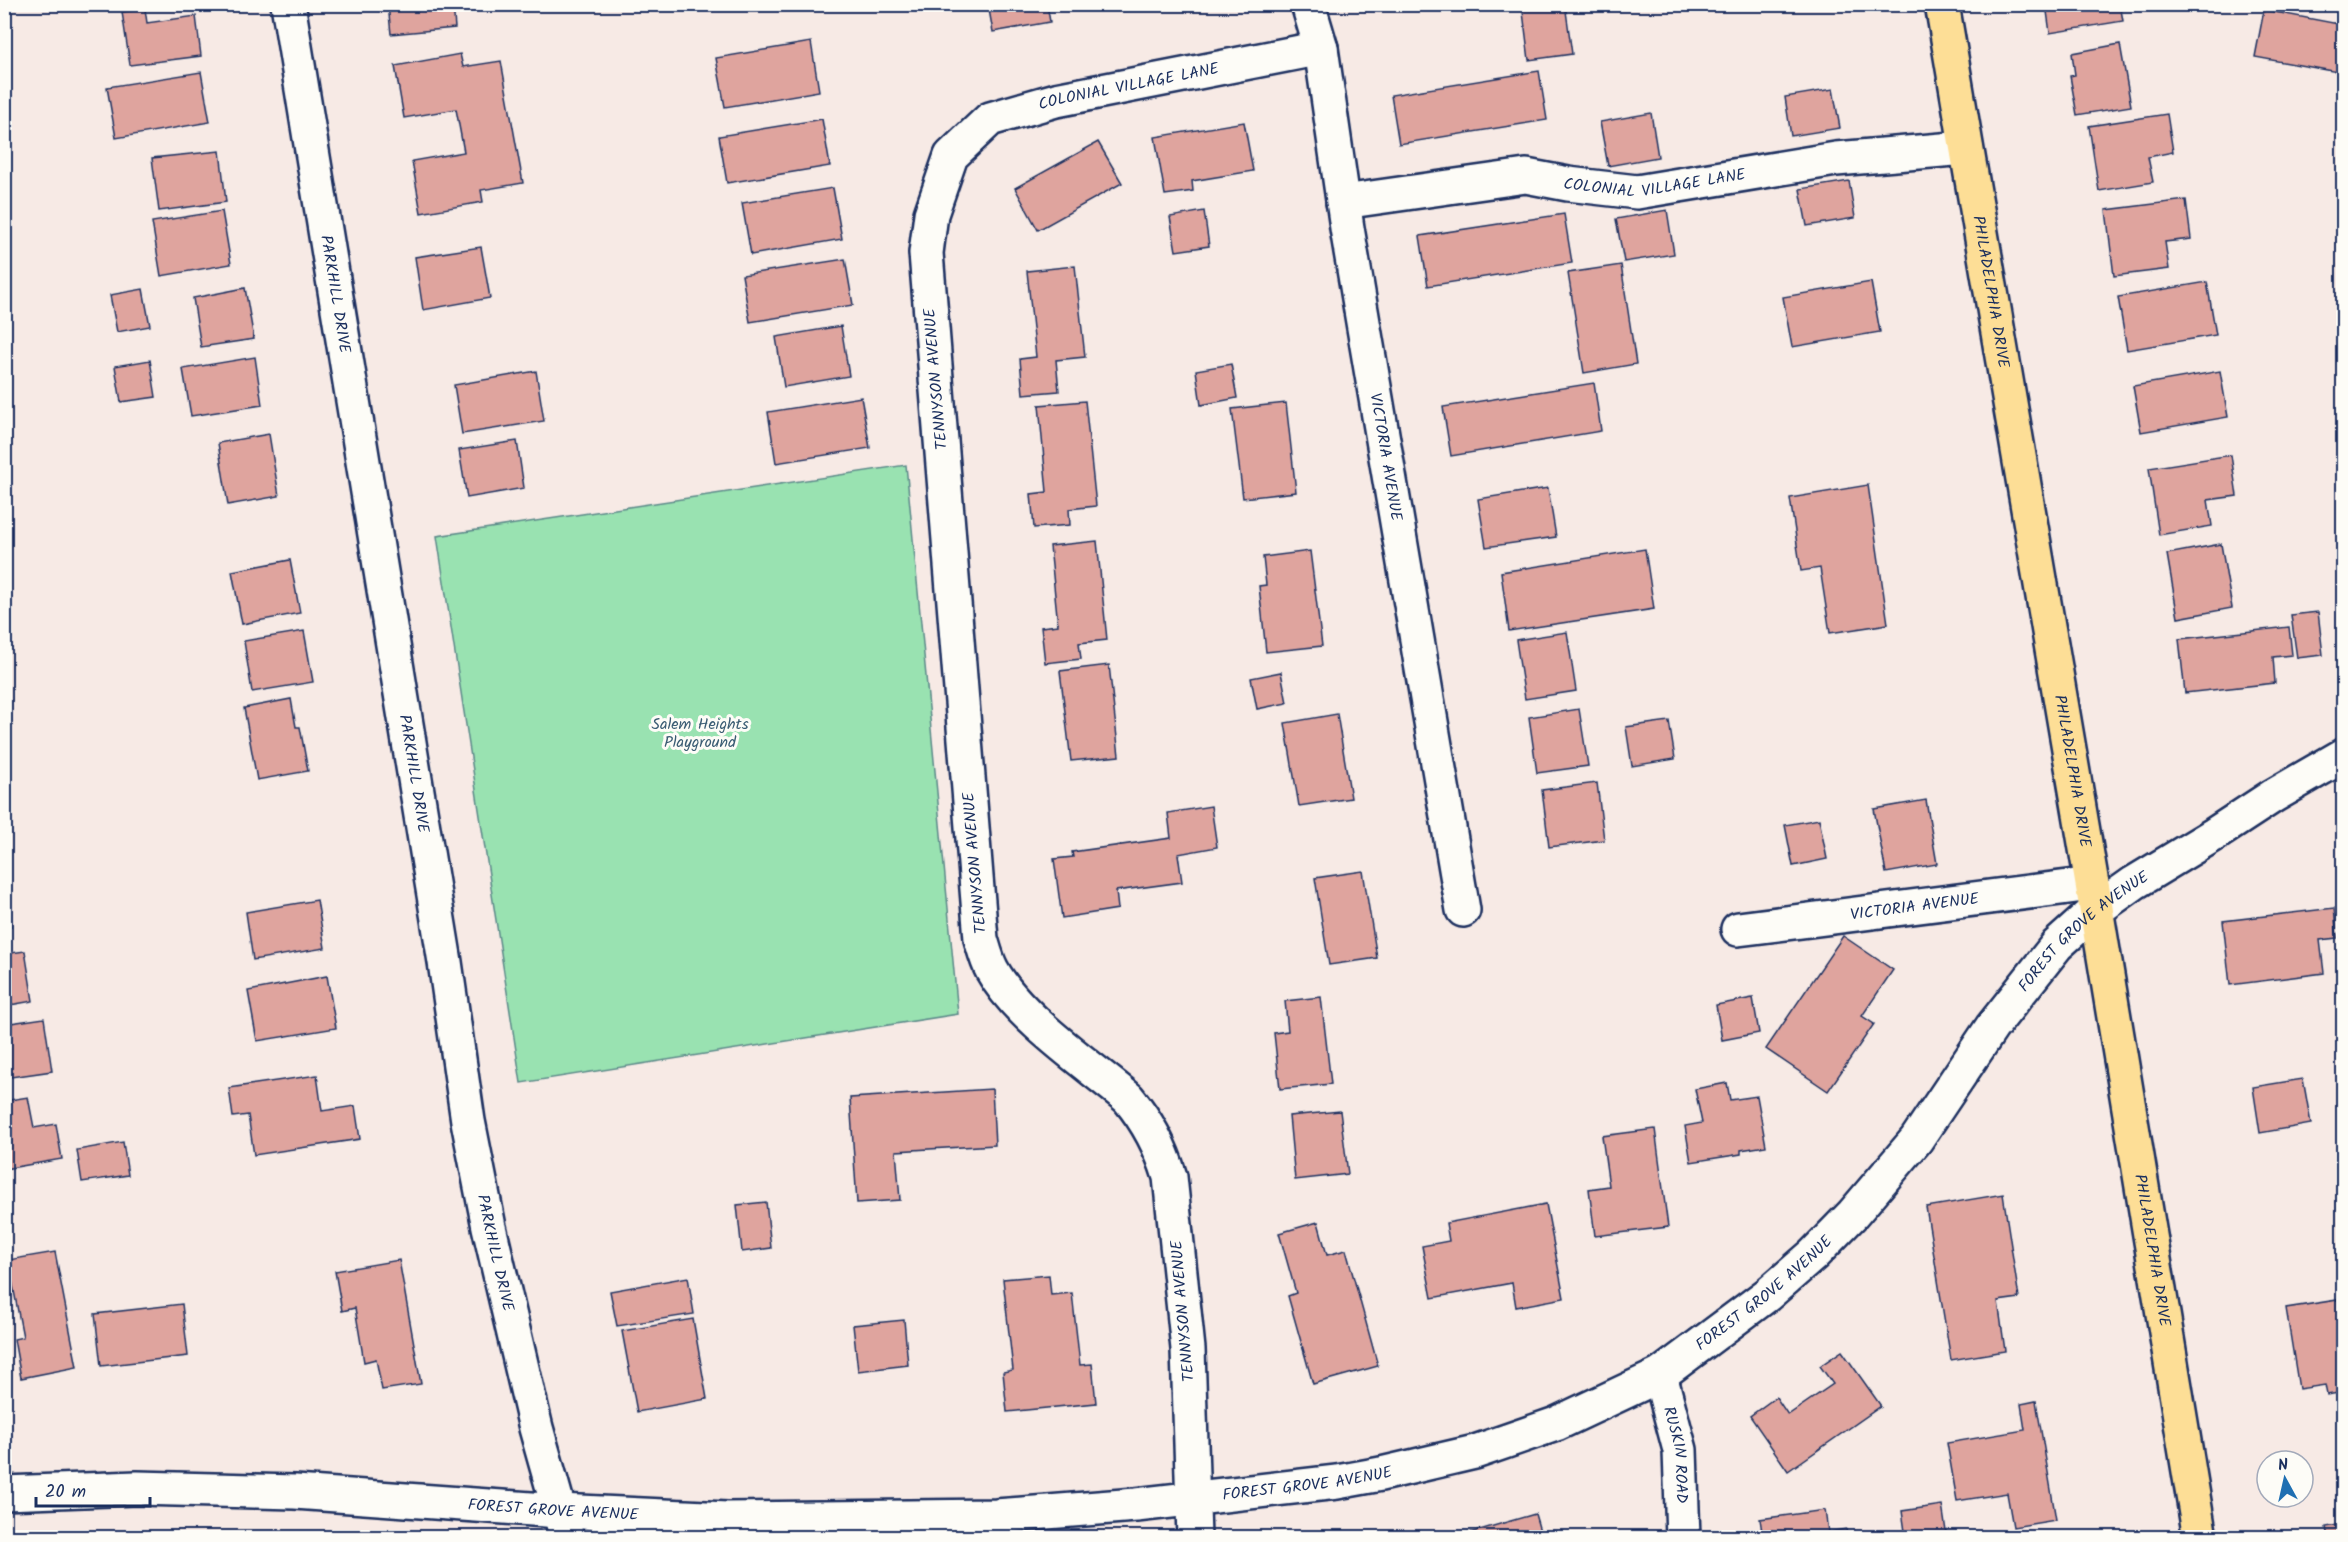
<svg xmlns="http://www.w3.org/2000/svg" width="2348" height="1542" viewBox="0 0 2348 1542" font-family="Kalam,sans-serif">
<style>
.green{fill:#99e2b1;stroke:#5a8888;stroke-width:1.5}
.building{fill:#dfa49e;stroke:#1b2f5e;stroke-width:1.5}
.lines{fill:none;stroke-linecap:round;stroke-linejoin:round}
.minor-casing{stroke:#1b2f5e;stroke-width:38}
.major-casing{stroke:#1b2f5e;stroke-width:38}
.minor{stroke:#fdfcf7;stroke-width:33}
.major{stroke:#fdde96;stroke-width:33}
.labels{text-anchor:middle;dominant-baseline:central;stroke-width:6;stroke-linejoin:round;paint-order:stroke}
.street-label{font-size:16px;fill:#1b2f5e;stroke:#fdfcf7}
.park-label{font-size:16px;fill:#3a5c73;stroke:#fdfcf7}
</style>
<rect width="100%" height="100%" fill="#f7eae5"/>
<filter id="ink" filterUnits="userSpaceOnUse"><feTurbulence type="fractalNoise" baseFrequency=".0167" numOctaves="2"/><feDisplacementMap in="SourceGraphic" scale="12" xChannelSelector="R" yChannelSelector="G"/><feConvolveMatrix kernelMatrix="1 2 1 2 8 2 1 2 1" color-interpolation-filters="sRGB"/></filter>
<g filter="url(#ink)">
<path class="green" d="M 906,465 L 958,1014 L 521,1083 L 437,536 Z"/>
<g class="building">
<path d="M 388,4 L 453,4 L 455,28 L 391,34 Z"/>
<path d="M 988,4 L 1047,4 L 1050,22 L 993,32 Z"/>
<path d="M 1123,4 L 1163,4 L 1124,11 Z"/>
<path d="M 1522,4 L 1565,4 L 1572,54 L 1529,60 Z"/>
<path d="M 2046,4 L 2120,4 L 2123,21 L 2050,33 Z"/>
<path d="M 145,9 L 147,23 L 196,16 L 201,56 L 130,65 L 122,12 Z"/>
<path d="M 2264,10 L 2344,25 L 2344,73 L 2255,57 Z"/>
<path d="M 811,42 L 819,91 L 725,107 L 716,58 Z"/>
<path d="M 2120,44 L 2131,106 L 2077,115 L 2070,76 L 2075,75 L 2072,53 Z"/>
<path d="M 460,54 L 463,67 L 501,61 L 523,183 L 481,190 L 483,202 L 421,213 L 412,161 L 464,152 L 456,109 L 404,118 L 395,66 Z"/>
<path d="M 1539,71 L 1547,120 L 1399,144 L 1391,95 Z"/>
<path d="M 201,72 L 210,122 L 116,138 L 107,87 Z"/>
<path d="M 1833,89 L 1840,128 L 1791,136 L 1785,97 Z"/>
<path d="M 1651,113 L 1658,157 L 1608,166 L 1600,122 Z"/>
<path d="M 2167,114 L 2173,152 L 2148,157 L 2153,182 L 2099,191 L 2089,126 Z"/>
<path d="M 822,119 L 830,166 L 727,183 L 719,136 Z"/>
<path d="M 1244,122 L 1253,171 L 1192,181 L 1193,191 L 1165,195 L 1155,137 Z"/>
<path d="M 1098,142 L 1122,183 L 1038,230 L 1015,188 Z"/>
<path d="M 220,151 L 226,202 L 159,211 L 152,158 Z"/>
<path d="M 1849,181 L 1855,218 L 1807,226 L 1800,189 Z"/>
<path d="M 833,188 L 842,239 L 751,255 L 742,203 Z"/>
<path d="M 2186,200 L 2191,239 L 2165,242 L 2169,269 L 2114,276 L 2106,210 Z"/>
<path d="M 1667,210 L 1674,254 L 1624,262 L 1616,219 Z"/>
<path d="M 222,211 L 231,264 L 161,276 L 152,222 Z"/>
<path d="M 1204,211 L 1209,246 L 1176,251 L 1170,217 Z"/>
<path d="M 1564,214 L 1572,263 L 1428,286 L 1420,236 Z"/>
<path d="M 481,247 L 490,298 L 423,310 L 415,257 Z"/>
<path d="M 845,259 L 853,305 L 750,322 L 742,275 Z"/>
<path d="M 1621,265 L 1636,364 L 1584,373 L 1568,273 Z"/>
<path d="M 1075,266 L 1085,357 L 1056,360 L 1059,391 L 1023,394 L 1020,359 L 1036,357 L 1027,271 Z"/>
<path d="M 1871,282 L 1880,332 L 1792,347 L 1783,297 Z"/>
<path d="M 2207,282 L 2216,335 L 2127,350 L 2118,297 Z"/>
<path d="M 245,288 L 254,339 L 201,347 L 193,298 Z"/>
<path d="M 143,289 L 150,326 L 117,332 L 110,295 Z"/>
<path d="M 841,326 L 849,376 L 784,387 L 776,337 Z"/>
<path d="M 255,357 L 262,405 L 191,416 L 183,369 Z"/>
<path d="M 150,360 L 156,397 L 121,402 L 115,366 Z"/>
<path d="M 1231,364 L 1237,398 L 1201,405 L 1196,370 Z"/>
<path d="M 536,371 L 544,421 L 462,434 L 454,385 Z"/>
<path d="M 2220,371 L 2228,417 L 2141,432 L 2133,386 Z"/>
<path d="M 1594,383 L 1601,431 L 1451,456 L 1443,407 Z"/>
<path d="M 861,397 L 870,448 L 776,463 L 768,412 Z"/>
<path d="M 1085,401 L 1096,506 L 1069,509 L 1070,525 L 1034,528 L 1031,494 L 1047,492 L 1039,405 Z"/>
<path d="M 1286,403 L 1296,492 L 1243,498 L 1232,409 Z"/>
<path d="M 269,434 L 279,496 L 228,505 L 218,443 Z"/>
<path d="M 517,441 L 524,488 L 467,498 L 459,450 Z"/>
<path d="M 2231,455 L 2237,496 L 2208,500 L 2212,526 L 2159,535 L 2149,468 Z"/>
<path d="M 1868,485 L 1888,624 L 1830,633 L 1820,568 L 1801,571 L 1790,498 Z"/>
<path d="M 1548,488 L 1556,537 L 1486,547 L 1478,499 Z"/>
<path d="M 1097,541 L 1107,640 L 1079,643 L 1081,659 L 1045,663 L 1041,627 L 1058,625 L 1050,546 Z"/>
<path d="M 2221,544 L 2232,608 L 2178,618 L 2167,554 Z"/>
<path d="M 1645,549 L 1654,609 L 1509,631 L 1501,572 Z"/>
<path d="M 1310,551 L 1322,646 L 1266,652 L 1259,586 L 1266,585 L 1263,557 Z"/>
<path d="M 290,560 L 300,613 L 242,624 L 232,571 Z"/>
<path d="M 2318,612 L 2323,655 L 2297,658 L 2291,615 Z"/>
<path d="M 2289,627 L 2292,655 L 2273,657 L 2275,683 L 2185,693 L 2179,639 Z"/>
<path d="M 304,631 L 313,682 L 252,692 L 244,641 Z"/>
<path d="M 1567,632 L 1576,691 L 1525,699 L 1516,640 Z"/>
<path d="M 1109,665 L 1119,756 L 1071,761 L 1060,671 Z"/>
<path d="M 1281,672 L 1287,703 L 1257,709 L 1251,678 Z"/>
<path d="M 291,699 L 296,727 L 300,727 L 308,771 L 257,780 L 244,708 Z"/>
<path d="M 1579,709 L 1588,766 L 1537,773 L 1529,717 Z"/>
<path d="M 1337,714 L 1351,798 L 1299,806 L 1285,723 Z"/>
<path d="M 1669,721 L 1675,759 L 1632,766 L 1626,727 Z"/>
<path d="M 1597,783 L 1604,840 L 1549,847 L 1542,790 Z"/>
<path d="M 1926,800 L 1937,864 L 1886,873 L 1874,809 Z"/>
<path d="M 1211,806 L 1217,847 L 1178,854 L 1182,882 L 1116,891 L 1118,909 L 1062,918 L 1054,859 L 1073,857 L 1072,852 L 1171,838 L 1168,813 Z"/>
<path d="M 1819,819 L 1827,859 L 1793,866 L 1785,825 Z"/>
<path d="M 1363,871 L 1377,958 L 1329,965 L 1315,878 Z"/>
<path d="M 7,886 L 11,927 L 4,928 L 4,887 Z"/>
<path d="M 317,900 L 325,948 L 253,960 L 246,912 Z"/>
<path d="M 2334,908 L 2337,938 L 2320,940 L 2324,973 L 2230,985 L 2223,921 Z"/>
<path d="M 1843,936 L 1893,970 L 1862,1016 L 1874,1024 L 1828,1091 L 1766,1049 Z"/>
<path d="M 25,951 L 33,1001 L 4,1006 L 4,954 Z"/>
<path d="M 327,976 L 336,1028 L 257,1041 L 248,991 Z"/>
<path d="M 1321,997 L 1331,1084 L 1280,1089 L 1274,1033 L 1288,1031 L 1285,1001 Z"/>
<path d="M 1753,998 L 1759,1033 L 1722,1040 L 1716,1005 Z"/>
<path d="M 44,1018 L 52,1071 L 4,1078 L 4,1024 Z"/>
<path d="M 317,1075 L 322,1111 L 355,1106 L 360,1139 L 254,1155 L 248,1115 L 233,1117 L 229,1088 Z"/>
<path d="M 2303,1079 L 2311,1124 L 2260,1133 L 2253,1087 Z"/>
<path d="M 1727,1083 L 1730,1100 L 1757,1096 L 1766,1146 L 1741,1150 L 1741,1154 L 1691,1162 L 1685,1126 L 1702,1123 L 1695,1089 Z"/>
<path d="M 992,1089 L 995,1145 L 896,1151 L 900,1200 L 857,1203 L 850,1098 Z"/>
<path d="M 28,1097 L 34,1128 L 56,1124 L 62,1159 L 4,1169 L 4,1101 Z"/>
<path d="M 1340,1111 L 1348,1174 L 1295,1180 L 1289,1116 Z"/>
<path d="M 1655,1129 L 1668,1227 L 1595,1236 L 1589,1189 L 1609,1186 L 1602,1136 Z"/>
<path d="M 123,1142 L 128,1175 L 82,1182 L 77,1150 Z"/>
<path d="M 2003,1194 L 2019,1298 L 1998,1301 L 2005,1351 L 1951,1360 L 1926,1207 Z"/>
<path d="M 766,1202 L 771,1248 L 742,1252 L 737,1205 Z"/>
<path d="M 1546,1204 L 1564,1298 L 1516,1307 L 1512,1283 L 1432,1298 L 1422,1246 L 1449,1241 L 1446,1223 Z"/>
<path d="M 1318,1222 L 1327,1255 L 1346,1250 L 1378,1366 L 1313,1384 L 1288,1296 L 1296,1293 L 1279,1233 Z"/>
<path d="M 55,1252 L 77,1367 L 21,1378 L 14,1339 L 23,1337 L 8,1260 Z"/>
<path d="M 399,1260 L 421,1384 L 382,1390 L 376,1359 L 364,1362 L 355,1308 L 342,1311 L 335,1271 Z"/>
<path d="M 1049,1275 L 1051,1295 L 1072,1293 L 1080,1365 L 1092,1364 L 1096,1403 L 1007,1412 L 1003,1372 L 1013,1370 L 1003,1279 Z"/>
<path d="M 688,1277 L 694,1314 L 617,1326 L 610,1291 Z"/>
<path d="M 2344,1299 L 2344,1392 L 2327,1395 L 2325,1385 L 2299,1389 L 2286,1308 Z"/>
<path d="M 182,1304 L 188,1356 L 101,1366 L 95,1314 Z"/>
<path d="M 693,1319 L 707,1399 L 637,1412 L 622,1331 Z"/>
<path d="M 904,1320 L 908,1365 L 858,1371 L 853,1325 Z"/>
<path d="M 1842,1351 L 1881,1406 L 1788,1471 L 1750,1416 L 1776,1397 L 1788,1415 L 1833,1384 L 1820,1366 Z"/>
<path d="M 2036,1401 L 2056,1520 L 2013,1527 L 2007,1493 L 1957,1501 L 1947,1443 L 2025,1430 L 2021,1404 Z"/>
<path d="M 1942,1505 L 1947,1538 L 1906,1538 L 1902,1511 Z"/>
<path d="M 1825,1510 L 1828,1532 L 1846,1529 L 1848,1538 L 1763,1538 L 1760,1519 Z"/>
<path d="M 1535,1514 L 1542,1538 L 1455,1538 L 1455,1537 Z"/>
<path d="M 2344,1524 L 2344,1538 L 2328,1538 L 2326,1527 Z"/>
</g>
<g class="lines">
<defs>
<g id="minor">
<path id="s1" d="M 288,4 L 445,962 L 468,1121 L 489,1227 L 536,1428 L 567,1538"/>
<path id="s2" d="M 1308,4 L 1321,48 L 1347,228 L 1463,910"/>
<path id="s3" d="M 1343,202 L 1526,176 L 1568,184 L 1637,192 L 1836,159 L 1966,148"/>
<path id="s4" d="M 1738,929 L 2092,884"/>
<path id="s5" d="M 1660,1375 L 1680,1450 L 1683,1538"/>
<path id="s6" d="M 4,1493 L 137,1488 L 295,1492 L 559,1511 L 727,1519 L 996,1516 L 1136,1505 L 1337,1482 L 1381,1474 L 1475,1452 L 1556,1424 L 1660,1375 L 1767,1295 L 1813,1255 L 1853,1214 L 1916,1140 L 1992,1027 L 2057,945 L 2096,910 L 2134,883 L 2215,834 L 2273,796 L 2344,755"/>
<path id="s7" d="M 1194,1538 L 1188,1349 L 1170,1177 C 1161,1147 1148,1122 1128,1098 C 1086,1063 1018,1017 992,970 C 987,961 984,949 981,939 L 926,253 L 931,214 L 951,156 L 990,119 L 1056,100 L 1321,48"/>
</g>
<g id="major">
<path id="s8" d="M 1942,4 L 2092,884 L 2200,1538"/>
</g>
</defs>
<use href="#minor" class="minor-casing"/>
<use href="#major" class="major-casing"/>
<use href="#minor" class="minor"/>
<use href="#major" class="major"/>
</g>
</g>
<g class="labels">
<g class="street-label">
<text stroke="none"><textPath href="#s7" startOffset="1658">COLONIAL VILLAGE LANE</textPath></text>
<text stroke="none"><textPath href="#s3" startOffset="315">COLONIAL VILLAGE LANE</textPath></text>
<text stroke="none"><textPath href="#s8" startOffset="292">PHILADELPHIA DRIVE</textPath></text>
<text stroke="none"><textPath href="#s1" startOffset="294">PARKHILL DRIVE</textPath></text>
<text transform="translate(936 379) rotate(-95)">TENNYSON AVENUE</text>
<text stroke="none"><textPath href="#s2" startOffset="460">VICTORIA AVENUE</textPath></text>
<text stroke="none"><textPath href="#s8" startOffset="778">PHILADELPHIA DRIVE</textPath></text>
<text stroke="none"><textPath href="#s1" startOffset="780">PARKHILL DRIVE</textPath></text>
<text transform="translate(975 863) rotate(-95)">TENNYSON AVENUE</text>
<text stroke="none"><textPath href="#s4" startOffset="178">VICTORIA AVENUE</textPath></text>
<text stroke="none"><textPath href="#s6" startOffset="2296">FOREST GROVE AVENUE</textPath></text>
<text stroke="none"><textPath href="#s8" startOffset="1264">PHILADELPHIA DRIVE</textPath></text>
<text stroke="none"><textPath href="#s1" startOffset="1266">PARKHILL DRIVE</textPath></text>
<text stroke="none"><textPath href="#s6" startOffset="1810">FOREST GROVE AVENUE</textPath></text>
<text transform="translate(1183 1311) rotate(-95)">TENNYSON AVENUE</text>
<text stroke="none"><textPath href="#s5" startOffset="82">RUSKIN ROAD</textPath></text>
<text stroke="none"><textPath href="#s6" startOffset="1306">FOREST GROVE AVENUE</textPath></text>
<text stroke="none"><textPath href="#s6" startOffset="550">FOREST GROVE AVENUE</textPath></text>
</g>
<g class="park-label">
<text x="700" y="724">Salem Heights<tspan x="700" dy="18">Playground</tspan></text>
</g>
</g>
<rect width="2348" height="1542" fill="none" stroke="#fdfcf7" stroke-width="24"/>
<rect x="12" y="12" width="2324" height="1518" fill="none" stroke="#1b2f5e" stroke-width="2" filter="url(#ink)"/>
<g transform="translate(2285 1479) rotate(352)"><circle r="28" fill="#fdfcf7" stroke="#a3aaba" stroke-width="1.5"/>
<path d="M0-4.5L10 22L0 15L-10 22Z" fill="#1f6fb2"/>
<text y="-9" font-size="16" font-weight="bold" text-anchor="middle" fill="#1b2f5e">N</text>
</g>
<path d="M36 1497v9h114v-9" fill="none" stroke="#1b2f5e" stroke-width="3"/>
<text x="45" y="1497" font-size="18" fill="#1b2f5e" stroke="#fdfcf7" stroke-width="4.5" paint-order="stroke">20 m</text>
</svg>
